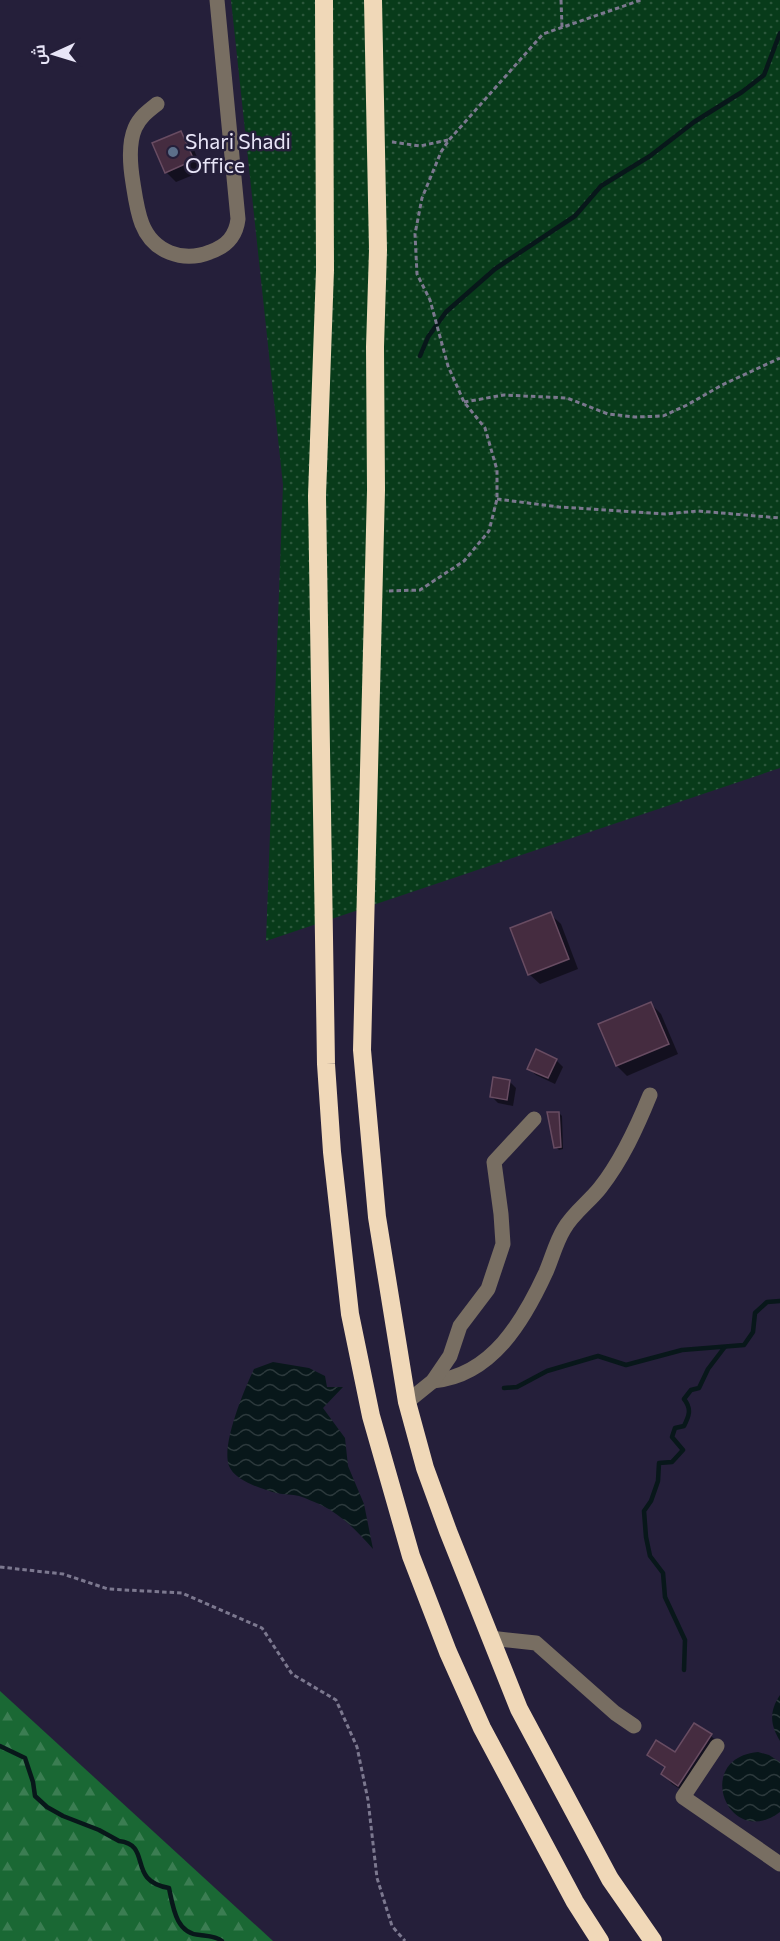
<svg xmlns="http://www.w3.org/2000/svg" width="780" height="1941" viewBox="0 0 780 1941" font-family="Commissioner,Cairo,sans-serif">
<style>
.grass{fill:url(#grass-dots)}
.forest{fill:url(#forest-firs)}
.water{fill:url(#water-waves)}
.shadow{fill:#0007}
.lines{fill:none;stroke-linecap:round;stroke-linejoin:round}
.stream{stroke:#08171a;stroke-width:4.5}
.building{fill:#452c40;stroke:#684c62;stroke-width:1.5}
.path{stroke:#7c788f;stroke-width:3;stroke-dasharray:4.5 3;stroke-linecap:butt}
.minor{stroke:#786e62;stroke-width:15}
.highway{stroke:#f0d8b8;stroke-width:18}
.service-dot{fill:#5c6f8a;stroke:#251f3a;stroke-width:2}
.labels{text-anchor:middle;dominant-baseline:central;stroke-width:5;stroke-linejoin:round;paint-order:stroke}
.poi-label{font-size:21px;fill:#e8e5f7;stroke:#251f3a;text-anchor:start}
</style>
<defs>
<pattern id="grass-dots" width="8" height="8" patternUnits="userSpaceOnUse" patternTransform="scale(1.5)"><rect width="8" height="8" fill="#083b1a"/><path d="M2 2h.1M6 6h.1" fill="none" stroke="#2c573c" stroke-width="1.8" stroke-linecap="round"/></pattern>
<pattern id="forest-firs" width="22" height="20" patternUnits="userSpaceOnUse" patternTransform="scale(1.5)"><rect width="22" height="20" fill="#1a6834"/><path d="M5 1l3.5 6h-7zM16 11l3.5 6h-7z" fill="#3b7d52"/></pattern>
<pattern id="water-waves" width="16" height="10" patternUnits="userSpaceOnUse" patternTransform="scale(1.5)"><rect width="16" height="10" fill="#08171a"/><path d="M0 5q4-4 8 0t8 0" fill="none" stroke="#2c393c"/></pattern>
</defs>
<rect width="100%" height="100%" fill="#251f3a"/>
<path class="grass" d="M 231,0 L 780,0 L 780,768 L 266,941 L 283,485 Z"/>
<path class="forest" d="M 0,1691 L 273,1941 L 0,1941 Z"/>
<g class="water">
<path d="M 273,1362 L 309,1368 L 325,1376 L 327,1387 L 343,1387 L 323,1408 L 345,1438 L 348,1466 L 364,1504 L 373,1549 C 358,1532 342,1515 321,1505 C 314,1502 306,1498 299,1496 C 292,1494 284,1495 276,1493 C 262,1489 235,1481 229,1466 C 221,1445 244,1390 254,1369 Z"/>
<path d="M 780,1695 L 780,1741 C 770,1725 769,1711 780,1695 Z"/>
<path d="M 758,1752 L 769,1755 L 780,1762 L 780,1812 C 728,1851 692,1758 758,1752 Z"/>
</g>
<g class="shadow">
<path d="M 181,132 L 191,143 L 203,171 L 176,182 L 166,172 Z"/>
<path d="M 550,914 L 561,924 L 578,969 L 540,984 L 529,974 Z"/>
<path d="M 651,1004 L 661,1014 L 678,1054 L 627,1076 L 617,1066 L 600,1025 Z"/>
<path d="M 556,1060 L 563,1067 L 555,1084 L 536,1075 L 529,1069 Z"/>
<path d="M 509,1081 L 516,1088 L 513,1106 L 498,1103 L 492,1097 Z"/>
<path d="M 559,1113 L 562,1116 L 563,1149 L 559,1150 L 556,1147 Z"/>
<path d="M 695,1725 L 711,1736 L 721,1745 L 688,1794 L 672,1784 L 663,1774 L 666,1769 L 649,1755 L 675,1755 Z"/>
</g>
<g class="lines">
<g class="stream">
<path d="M 420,356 L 428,337 L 446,312 L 495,269 L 575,216 L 601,186 L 650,156 L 694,122 L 742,92 L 764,75 L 780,33"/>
<path d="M 504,1388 L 517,1387 L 547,1371 L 598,1356 L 626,1365 L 682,1350 L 744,1345 L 753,1332 L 755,1313 L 767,1302 L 780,1301"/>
<path d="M 684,1670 L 685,1640 L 665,1597 L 663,1573 L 650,1556 L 646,1537 L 644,1511 L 651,1501 L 658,1481 L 659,1463 L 672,1462 L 683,1450 L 672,1437 L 675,1428 L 684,1426 C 689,1416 692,1409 684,1399 L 691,1390 L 699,1388 L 708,1369 L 724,1348"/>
<path d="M 0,1746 L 25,1758 L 33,1782 L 35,1796 L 47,1807 L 63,1816 L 99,1830 L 119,1841 C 153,1845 126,1881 169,1888 C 173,1907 176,1934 200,1935 C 208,1936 216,1936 222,1941"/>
</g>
</g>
<g class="building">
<path d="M 181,131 L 194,160 L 165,173 L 152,143 Z"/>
<path d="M 551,912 L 569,959 L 528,975 L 510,928 Z"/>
<path d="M 651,1002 L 669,1044 L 616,1066 L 598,1024 Z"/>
<path d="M 536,1049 L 557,1059 L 548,1078 L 527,1069 Z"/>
<path d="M 493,1077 L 510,1080 L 507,1100 L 490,1097 Z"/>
<path d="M 547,1112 L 559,1112 L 561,1147 L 554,1148 Z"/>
<path d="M 694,1723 L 712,1734 L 678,1786 L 661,1774 L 665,1767 L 647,1755 L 656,1740 L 675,1752 Z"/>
</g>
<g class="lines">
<g class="path">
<path d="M 561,0 L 562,27"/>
<path d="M 392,142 L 420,146 L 448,140"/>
<path d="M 464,402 L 504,395 L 567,398 L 608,414 L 635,417 L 663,416 L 687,405 L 722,385 L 780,358"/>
<path d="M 497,499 L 559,507 L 665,514 L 698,511 L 780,518"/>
<path d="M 389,591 L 420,590 L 464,561 L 489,531 L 497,499 L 497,470 L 485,428 L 464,402 L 448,366 L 430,300 L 417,274 L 415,234 L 422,198 L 441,152 L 449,140 L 543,34 L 641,0"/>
<path d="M 0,1567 L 63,1574 L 108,1589 L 182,1593 L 262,1628 L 292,1674 L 336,1700 L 357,1747 L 368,1800 L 377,1878 L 392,1926 L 405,1941"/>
</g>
<g class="minor">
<path d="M 157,104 C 148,111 140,117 135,128 C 128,144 130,165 133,183 C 135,196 137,211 142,224 C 153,252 183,263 210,252 C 227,246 236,236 238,219 L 217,0"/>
<path d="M 433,1381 C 492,1376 524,1320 546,1272 C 552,1258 556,1242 564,1229 C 573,1213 589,1202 600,1188 C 622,1160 637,1127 650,1095"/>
<path d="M 407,1402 L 433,1381 L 450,1356 L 460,1326 L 488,1289 L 503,1244 L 501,1214 L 494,1162 L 534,1119"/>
<path d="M 490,1638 L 536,1643 L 615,1713 L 634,1726"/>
<path d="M 717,1746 L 683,1797 L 780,1864"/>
</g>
<g class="highway">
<path d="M 324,0 L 325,270 L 317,496 L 326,1064 L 332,1152 L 350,1314 L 371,1416 L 411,1556 L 448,1652 L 482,1728 L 575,1902 L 600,1941"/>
<path d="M 373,0 L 378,250 L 375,347 L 376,490 L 362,1050 L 377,1217 L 407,1402 L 425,1468 L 448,1531 L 519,1709 L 610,1879 L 653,1941"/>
</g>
</g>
<circle class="service-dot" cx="173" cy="152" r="6"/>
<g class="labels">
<g class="poi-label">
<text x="185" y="140">Shari Shadi<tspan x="185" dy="24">Office</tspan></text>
</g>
</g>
<g transform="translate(54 54) rotate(266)" stroke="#251f3a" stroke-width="4.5" paint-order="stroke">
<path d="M0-4.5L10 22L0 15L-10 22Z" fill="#e8e5f7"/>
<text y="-9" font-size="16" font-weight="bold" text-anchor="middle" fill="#e8e5f7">ش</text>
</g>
</svg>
